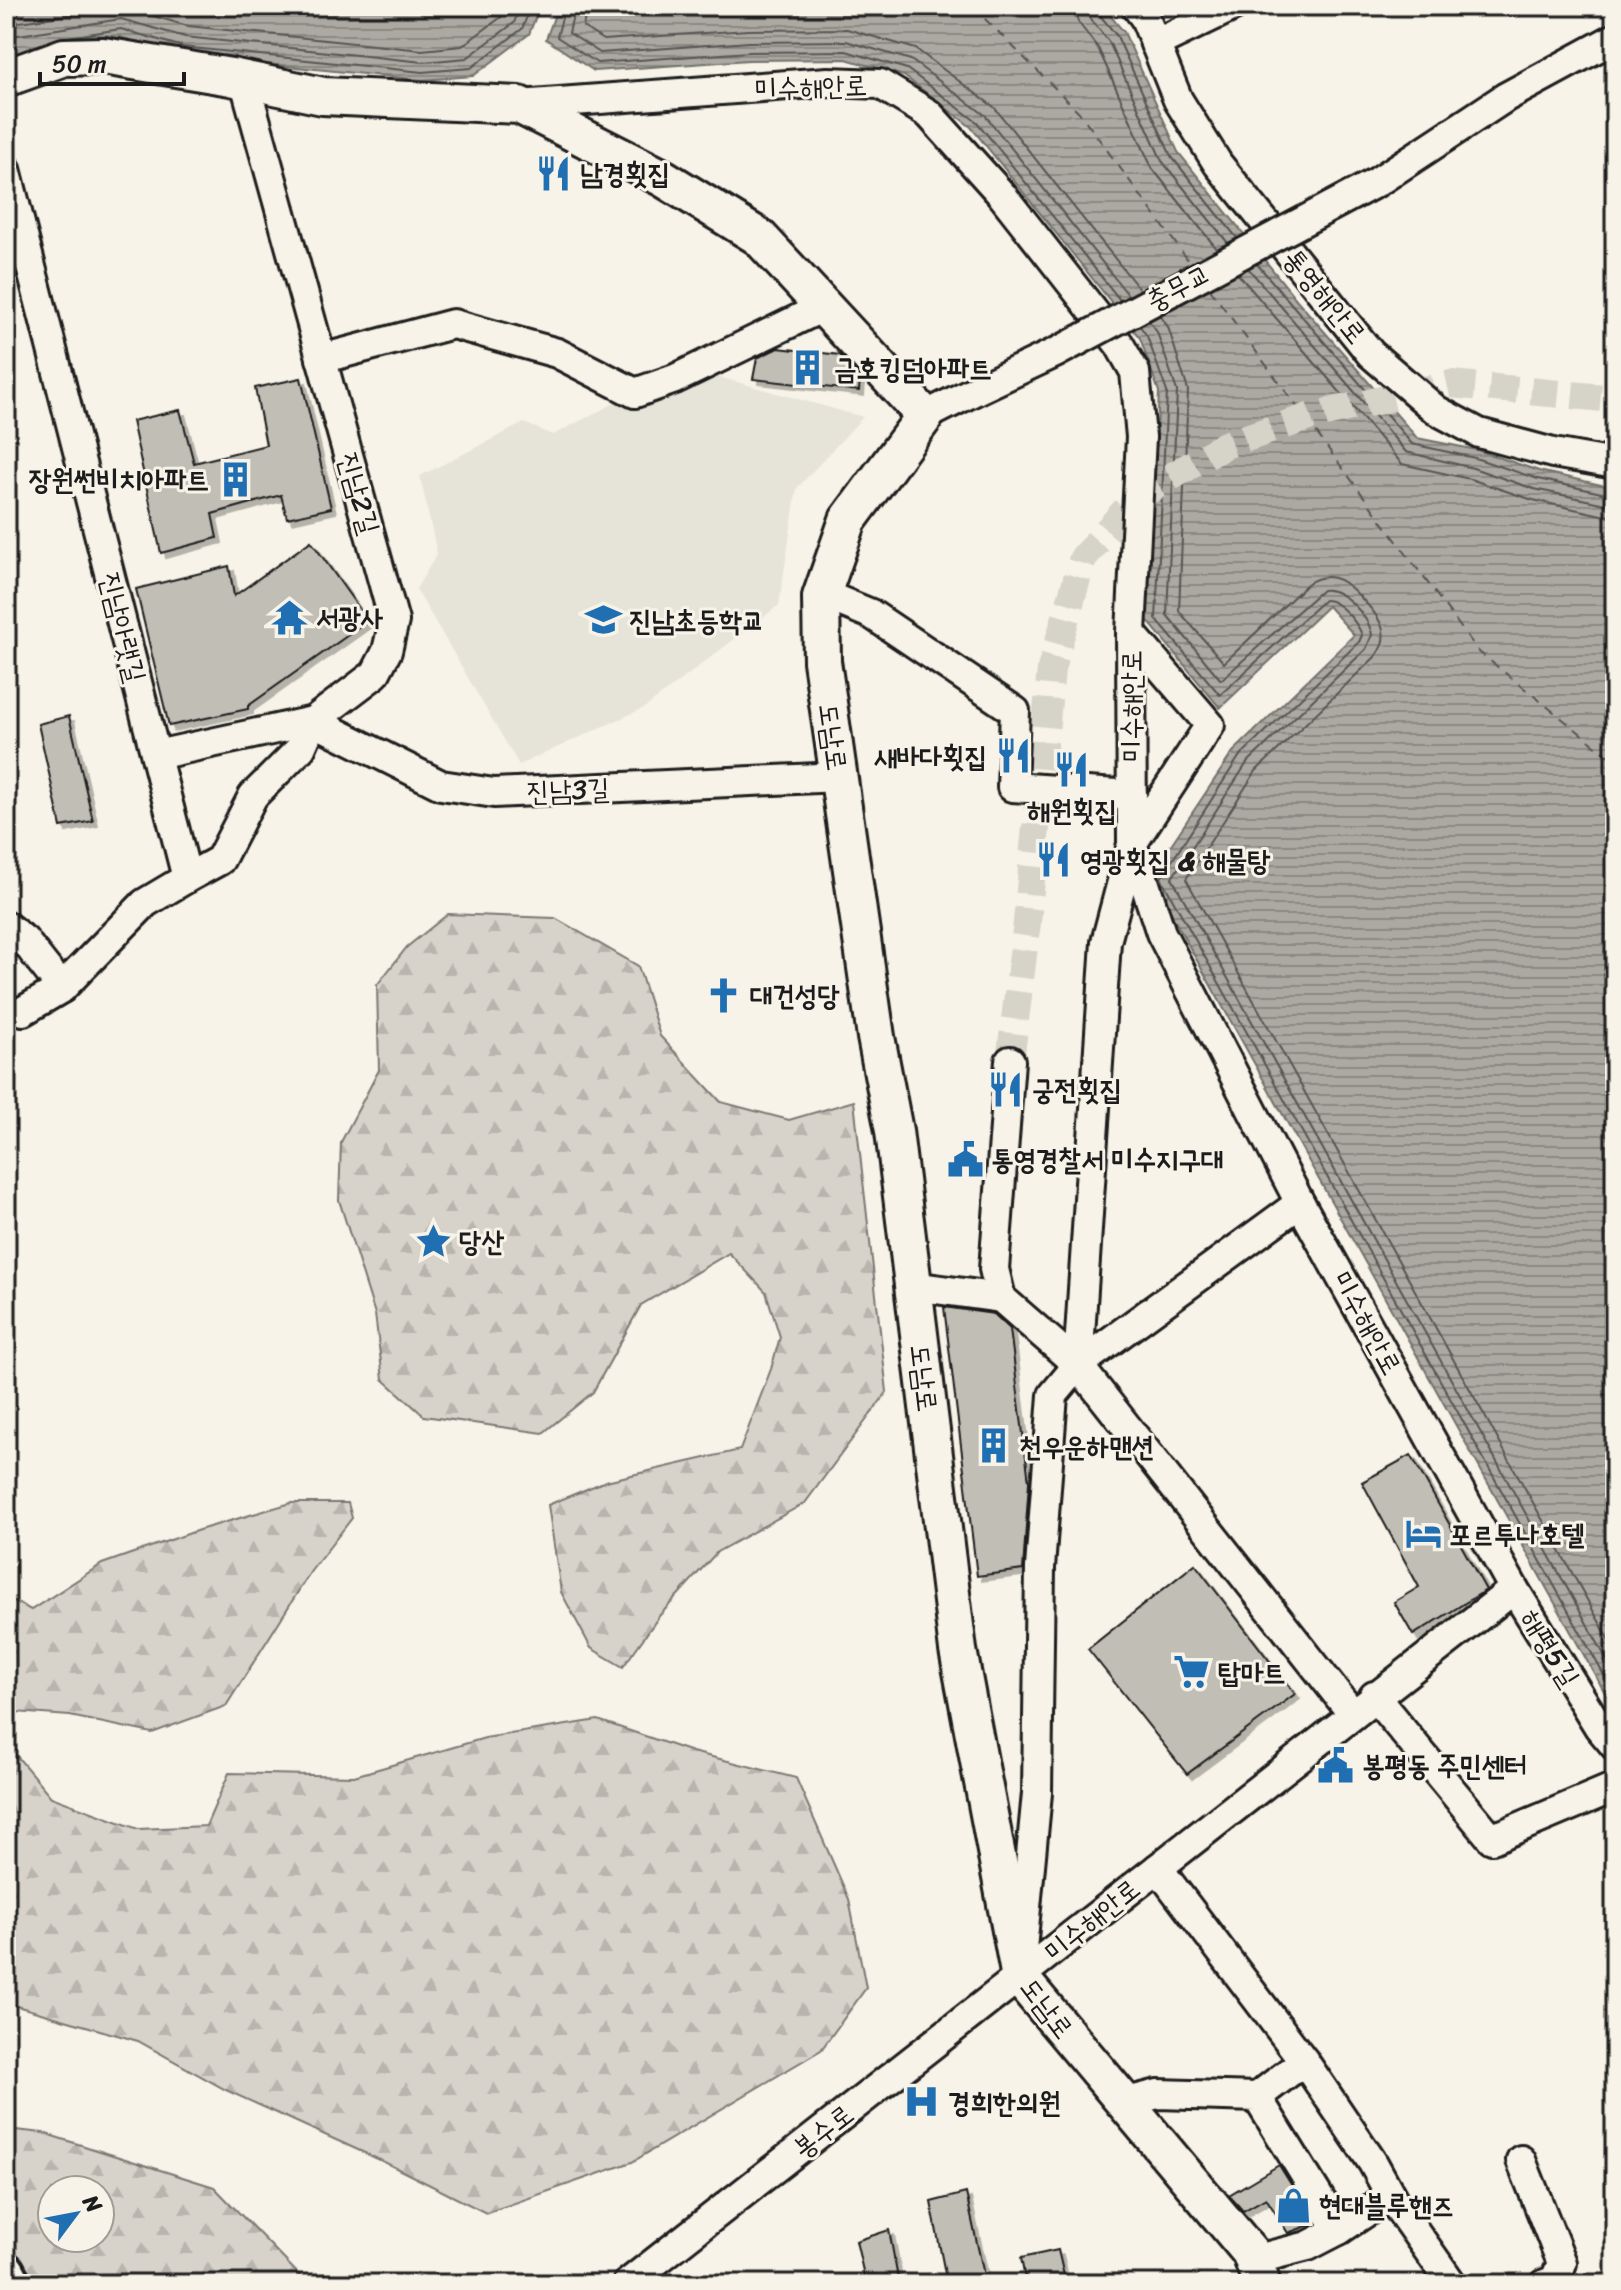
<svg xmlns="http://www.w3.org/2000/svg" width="1621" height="2290" viewBox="0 0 1621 2290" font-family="Sriracha,'Poor Story',sans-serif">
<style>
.built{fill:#e6e3d9}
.forest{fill:url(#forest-firs);stroke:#7a7874;stroke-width:2;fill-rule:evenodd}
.water{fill:url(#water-rules);stroke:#72716c;stroke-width:2}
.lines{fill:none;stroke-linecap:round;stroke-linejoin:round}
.shore{stroke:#565452;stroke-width:2}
.ferry{stroke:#565452;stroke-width:2;stroke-dasharray:10 8;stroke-linecap:butt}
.building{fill:#c0beb5;stroke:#1c1c1c;stroke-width:2;filter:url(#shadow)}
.minor-tunnel{stroke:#d6d3c9;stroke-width:28;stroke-dasharray:28 14;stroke-linecap:butt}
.minor-casing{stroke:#1c1c1c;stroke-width:34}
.major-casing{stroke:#1c1c1c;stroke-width:42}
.minor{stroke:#f7f3e8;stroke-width:28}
.major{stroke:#f7f3e8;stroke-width:36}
.minor-bridge-casing{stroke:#1c1c1c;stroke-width:34;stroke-linecap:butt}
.minor-bridge{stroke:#f7f3e8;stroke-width:28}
.labels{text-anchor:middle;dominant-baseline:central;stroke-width:6;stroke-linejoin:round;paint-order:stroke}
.street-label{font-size:28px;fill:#1c1c1c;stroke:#f7f3e8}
.poi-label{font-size:28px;font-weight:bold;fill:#1c1c1c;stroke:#f7f3e8;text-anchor:start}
</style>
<defs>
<pattern id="forest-firs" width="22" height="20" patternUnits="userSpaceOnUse" patternTransform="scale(2)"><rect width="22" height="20" fill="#d7d3cb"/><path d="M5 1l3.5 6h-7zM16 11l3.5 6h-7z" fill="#b8b5ae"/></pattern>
<pattern id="water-rules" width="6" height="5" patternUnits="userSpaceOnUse" patternTransform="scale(2)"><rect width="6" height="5" fill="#aca9a2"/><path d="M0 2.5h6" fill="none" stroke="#8b8983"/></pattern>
<filter id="shadow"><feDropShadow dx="5" dy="5" stdDeviation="0" flood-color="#0004"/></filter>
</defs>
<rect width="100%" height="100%" fill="#f7f3e8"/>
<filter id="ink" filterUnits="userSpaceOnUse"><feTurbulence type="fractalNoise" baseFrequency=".0125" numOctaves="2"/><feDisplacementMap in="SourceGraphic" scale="16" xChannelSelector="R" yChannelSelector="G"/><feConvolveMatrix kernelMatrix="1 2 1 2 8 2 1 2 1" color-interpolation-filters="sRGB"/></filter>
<g filter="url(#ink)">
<path class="built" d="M 715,376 L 863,417 L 797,488 L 779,605 L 646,707 L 519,765 L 416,589 L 437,554 L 420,476 L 524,423 L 553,435 L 626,397 Z"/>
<g class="forest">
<path d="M 448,914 L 555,918 L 638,966 L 660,1036 L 721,1102 L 789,1120 L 854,1101 L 887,1392 L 805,1503 L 717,1552 L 660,1615 L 623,1667 L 591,1648 L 561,1592 L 548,1505 L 606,1481 L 740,1450 L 771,1369 L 780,1337 L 766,1292 L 729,1253 L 641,1305 L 593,1392 L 543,1433 L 424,1416 L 383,1379 L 375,1314 L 339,1200 L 341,1142 L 379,1070 L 377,985 L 407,947 Z"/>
<path d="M 291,1503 L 348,1503 L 352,1518 L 311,1571 L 226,1706 L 152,1733 L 70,1716 L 15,1712 L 10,1748 L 51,1797 L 138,1829 L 206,1826 L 229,1773 L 354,1776 L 485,1738 L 598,1720 L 692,1752 L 796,1778 L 849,1899 L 866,1988 L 821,2050 L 632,2162 L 486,2213 L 380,2160 L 226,2090 L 138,2041 L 6,2003 L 6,1597 L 31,1610 L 102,1564 L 199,1530 Z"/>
<path d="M 6,2129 L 43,2133 L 214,2187 L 304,2280 L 304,2284 L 6,2284 ZM 52,2190 L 100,2190 L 100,2238 L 52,2238 Z"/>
</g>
<g class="water">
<path d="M 6,6 L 540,6 L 529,34 L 473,76 L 422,80 L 181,55 L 120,37 L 6,55 Z"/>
<path d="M 558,6 L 1102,6 L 1124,32 L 1178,152 L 1296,299 L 1417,438 L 1477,450 L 1539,471 L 1615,488 L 1615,1711 L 1150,876 L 1233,752 L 1354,635 L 1328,606 L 1220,708 L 1147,620 L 1159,392 L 1140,338 L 971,127 L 904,76 L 846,59 L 749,60 L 594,71 L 546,39 Z"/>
</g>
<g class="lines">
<g class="shore">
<path d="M 565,6 L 557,37 L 597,63 L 749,52 L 846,51 L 907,69 L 977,122 L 1120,300"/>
<path d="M 575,6 L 569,33 L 600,53 L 749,42 L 846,41 L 911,60 L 985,115 L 1129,296"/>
<path d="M 587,6 L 583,27 L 603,40 L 748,30 L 847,29 L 916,49 L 994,107 L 1140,290"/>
<path d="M 1075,6 L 1078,22 L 1098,48 L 1152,168 L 1217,249"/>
<path d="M 1087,6 L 1090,18 L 1109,42 L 1162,161 L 1228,243"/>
<path d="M 1097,6 L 1098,13 L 1117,36 L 1171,156 L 1237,238"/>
<path d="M 6,24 L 122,7 L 188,26 L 422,50 L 462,46 L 504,15 L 508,6"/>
<path d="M 6,37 L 121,19 L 185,37 L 423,62 L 467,58 L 514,23 L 520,6"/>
<path d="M 68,37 L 121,29 L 183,47 L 422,72 L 471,68 L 522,29 L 531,6"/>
<path d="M 1257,264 L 1412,444 L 1475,458 L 1538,479 L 1615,496"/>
<path d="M 1248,268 L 1406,452 L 1473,468 L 1534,489 L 1615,506"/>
<path d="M 1238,274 L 1402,464 L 1470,479 L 1533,500 L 1615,518"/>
<path d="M 1160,315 L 1168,327 L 1188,390 L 1179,611 L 1224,663 L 1307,584 C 1332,567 1349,584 1365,602 C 1381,619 1392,636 1375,657 L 1256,771 L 1186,879 L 1615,1650"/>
<path d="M 1149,321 L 1157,332 L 1177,391 L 1167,615 L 1221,680 L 1322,590 C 1342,587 1369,616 1372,635 L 1366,649 L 1247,763 L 1172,878 L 1615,1674"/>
<path d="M 1140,326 L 1147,336 L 1167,392 L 1156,619 L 1220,695 L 1324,600 C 1338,599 1357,622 1362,635 L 1359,642 L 1239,757 L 1161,878 L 1615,1695"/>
</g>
<g class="ferry">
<path d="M 972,6 L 1079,112 L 1193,267"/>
<path d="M 1209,288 L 1479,652 L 1615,761"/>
</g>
</g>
<g class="building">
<path d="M 778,348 L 840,355 L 860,377 L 859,391 L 753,379 L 757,358 Z"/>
<path d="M 301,378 L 331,508 L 287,518 L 281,495 L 212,514 L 217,538 L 161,553 L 132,421 L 180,410 L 194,463 L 266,445 L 255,388 Z"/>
<path d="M 311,541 L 368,621 L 248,706 L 248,709 L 169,726 L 136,589 L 229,566 L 234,596 Z"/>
<path d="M 69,716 L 93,821 L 61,827 L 38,724 Z"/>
<path d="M 944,1307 L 994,1314 L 1010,1329 L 1029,1482 L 1023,1570 L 977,1576 Z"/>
<path d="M 1411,1455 L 1486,1590 L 1413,1635 L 1394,1602 L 1419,1587 L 1362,1482 Z"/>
<path d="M 1195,1564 L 1295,1694 L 1187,1774 L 1088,1649 Z"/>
<path d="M 1279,2165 L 1315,2223 L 1288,2233 L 1266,2198 L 1243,2211 L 1229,2195 Z"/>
<path d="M 966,2193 L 986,2284 L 947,2284 L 931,2202 Z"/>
<path d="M 889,2230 L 899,2284 L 866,2284 L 856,2241 Z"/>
<path d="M 1058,2250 L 1066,2284 L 1026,2284 L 1021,2258 Z"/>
</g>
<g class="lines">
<path class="minor-tunnel" d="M 1010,1061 L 1027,922 L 1051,669 L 1083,558 L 1137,497 L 1225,445 L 1312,416 L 1451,384 L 1615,399"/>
<defs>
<g id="minor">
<path d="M 1136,6 L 1145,18 L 1178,100 L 1218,164 L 1371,354 L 1436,410 L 1479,433 L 1553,453 L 1615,464"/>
<path d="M 1155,44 L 1234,6"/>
<path d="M 519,105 L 828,82 L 880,84 L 929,114 L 1002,195 L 1119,344 L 1135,372 L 1141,437 L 1131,633 L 1132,844 L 1161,933 L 1300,1203 L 1514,1589 L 627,2284"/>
<path d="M 6,169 L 187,878 L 145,903 L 62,988 L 23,1011"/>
<path d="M 1377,182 L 1506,97 L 1615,38"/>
<path d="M 321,359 L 453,324 L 557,353 L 635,393 L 675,379 L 823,307"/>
<path d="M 925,416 L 978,389"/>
<path d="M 821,597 L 837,600 L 871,614 L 1015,711 L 1012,787 L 1132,795"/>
<path d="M 1131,633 L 1210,725 L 1132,844 L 1106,942 L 1078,1365 L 1352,1713"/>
<path d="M 156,755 L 313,721 L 375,674 L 387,651 L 394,621 L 244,79"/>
<path d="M 187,878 L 220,860 L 253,796 L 301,748 L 313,721 L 441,785 L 494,793 L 839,777"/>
<path d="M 6,926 L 24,940 L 62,988"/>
<path d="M 1010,1061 L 994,1269 L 1001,1298 L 1078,1365 L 1053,1395 L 1040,1568 L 1037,1793 L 1022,1949"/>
<path d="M 913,1286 L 1001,1298"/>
<path d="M 1078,1365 L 1300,1203"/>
<path d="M 1514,1589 L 1599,1727 L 1615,1746"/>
<path d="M 1374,1696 L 1492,1839 L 1615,1787"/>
<path d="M 1158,1868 L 1304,2061 L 1373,2163 L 1395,2203 L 1452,2284"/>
<path d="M 1257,2097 L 1304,2061"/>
<path d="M 1123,2103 L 1158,2094 L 1257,2097 L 1339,2230 L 1390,2196"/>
<path d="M 1521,2160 L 1562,2263 L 1555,2280 L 1545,2284"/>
<path d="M 1253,2260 L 1308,2246 L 1339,2230"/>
</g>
<g id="major">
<path d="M 6,78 L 64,57 L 103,56 L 231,77 L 323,96 L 519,105 L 663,178 L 759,237 L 925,416 L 848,520 L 821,597 L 822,661 L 876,1037 L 894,1131 L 958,1650 L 1020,1978 L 1250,2252 L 1262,2284"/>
<path d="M 6,2271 L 13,2284"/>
</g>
</defs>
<use href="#minor" class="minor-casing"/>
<use href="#major" class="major-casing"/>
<use href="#minor" class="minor"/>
<use href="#major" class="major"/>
<defs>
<path id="minor-bridge" d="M 978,389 L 1057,352 L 1377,182"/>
</defs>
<use href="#minor-bridge" class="minor-bridge-casing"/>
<use href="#minor-bridge" class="minor-bridge"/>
</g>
</g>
<defs>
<symbol id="restaurant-bare" viewBox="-9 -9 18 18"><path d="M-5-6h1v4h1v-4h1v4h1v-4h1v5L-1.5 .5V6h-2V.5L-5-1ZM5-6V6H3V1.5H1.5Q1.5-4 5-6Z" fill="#1f6fb2" stroke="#f7f3e8" stroke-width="2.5" paint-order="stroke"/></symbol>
<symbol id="building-bare" viewBox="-9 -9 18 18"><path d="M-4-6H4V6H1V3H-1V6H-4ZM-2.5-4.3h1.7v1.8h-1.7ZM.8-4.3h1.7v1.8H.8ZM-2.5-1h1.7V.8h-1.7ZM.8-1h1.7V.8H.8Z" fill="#1f6fb2" stroke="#f7f3e8" stroke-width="2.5" paint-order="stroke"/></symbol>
<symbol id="temple-bare" viewBox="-9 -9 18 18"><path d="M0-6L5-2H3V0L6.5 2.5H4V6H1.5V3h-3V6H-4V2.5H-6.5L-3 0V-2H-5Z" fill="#1f6fb2" stroke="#f7f3e8" stroke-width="2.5" paint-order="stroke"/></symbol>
<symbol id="school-bare" viewBox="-9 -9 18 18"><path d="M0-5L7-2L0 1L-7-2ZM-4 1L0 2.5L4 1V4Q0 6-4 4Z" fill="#1f6fb2" stroke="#f7f3e8" stroke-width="2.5" paint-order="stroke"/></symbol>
<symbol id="church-bare" viewBox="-9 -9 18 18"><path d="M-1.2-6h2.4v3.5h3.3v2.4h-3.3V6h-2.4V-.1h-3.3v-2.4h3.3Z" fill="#1f6fb2" stroke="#f7f3e8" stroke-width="2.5" paint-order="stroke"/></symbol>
<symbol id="civic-bare" viewBox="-9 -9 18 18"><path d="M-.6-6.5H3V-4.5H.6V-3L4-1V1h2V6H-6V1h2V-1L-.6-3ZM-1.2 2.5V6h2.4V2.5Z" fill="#1f6fb2" stroke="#f7f3e8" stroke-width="2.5" paint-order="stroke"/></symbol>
<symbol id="sight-bare" viewBox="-9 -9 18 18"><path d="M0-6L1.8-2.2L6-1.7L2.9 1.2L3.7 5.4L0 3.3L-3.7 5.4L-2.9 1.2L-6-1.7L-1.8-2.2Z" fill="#1f6fb2" stroke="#f7f3e8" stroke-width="2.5" paint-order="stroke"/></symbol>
<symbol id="hotel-bare" viewBox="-9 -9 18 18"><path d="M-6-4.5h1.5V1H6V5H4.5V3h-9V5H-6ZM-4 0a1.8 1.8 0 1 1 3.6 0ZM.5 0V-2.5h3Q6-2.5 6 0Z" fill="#1f6fb2" stroke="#f7f3e8" stroke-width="2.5" paint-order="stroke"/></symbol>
<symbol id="supermarket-bare" viewBox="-9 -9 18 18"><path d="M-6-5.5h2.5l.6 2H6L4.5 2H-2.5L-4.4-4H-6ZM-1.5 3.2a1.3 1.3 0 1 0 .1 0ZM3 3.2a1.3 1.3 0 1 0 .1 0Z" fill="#1f6fb2" stroke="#f7f3e8" stroke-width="2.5" paint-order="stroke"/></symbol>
<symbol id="hospital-bare" viewBox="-9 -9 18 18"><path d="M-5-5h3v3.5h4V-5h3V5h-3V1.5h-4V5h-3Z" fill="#1f6fb2" stroke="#f7f3e8" stroke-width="2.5" paint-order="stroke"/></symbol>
<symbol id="shop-bare" viewBox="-9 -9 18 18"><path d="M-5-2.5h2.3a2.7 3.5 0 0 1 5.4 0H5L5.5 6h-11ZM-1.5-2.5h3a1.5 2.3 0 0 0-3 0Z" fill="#1f6fb2" stroke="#f7f3e8" stroke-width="2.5" paint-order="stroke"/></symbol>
</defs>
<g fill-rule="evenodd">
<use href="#restaurant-bare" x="528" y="148" width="51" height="51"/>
<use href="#building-bare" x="782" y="342" width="51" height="51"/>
<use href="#building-bare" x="210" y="454" width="51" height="51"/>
<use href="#temple-bare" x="264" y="592" width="51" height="51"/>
<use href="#school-bare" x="578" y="594" width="51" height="51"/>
<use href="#restaurant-bare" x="988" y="730" width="51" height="51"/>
<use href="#restaurant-bare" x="1046" y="744" width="51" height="51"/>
<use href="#restaurant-bare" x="1028" y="834" width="51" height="51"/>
<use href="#church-bare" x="698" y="970" width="51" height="51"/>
<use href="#restaurant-bare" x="980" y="1064" width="51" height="51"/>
<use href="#civic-bare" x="940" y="1134" width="51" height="51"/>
<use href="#sight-bare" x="408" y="1216" width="51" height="51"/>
<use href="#building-bare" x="968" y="1420" width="51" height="51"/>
<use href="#hotel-bare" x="1398" y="1508" width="51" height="51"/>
<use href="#supermarket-bare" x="1166" y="1646" width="51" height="51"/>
<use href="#civic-bare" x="1310" y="1740" width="51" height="51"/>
<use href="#hospital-bare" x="896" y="2076" width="51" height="51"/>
<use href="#shop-bare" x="1268" y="2180" width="51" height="51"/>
</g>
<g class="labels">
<g class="street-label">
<text transform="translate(811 87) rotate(-2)">미수해안로</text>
<text transform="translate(1178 287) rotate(-28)">충무교</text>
<text transform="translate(1325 296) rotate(51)">통영해안로</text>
<text transform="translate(359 493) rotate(74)">진남2길</text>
<text transform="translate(123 627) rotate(76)">진남아랫길</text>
<text transform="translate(1131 706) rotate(-90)">미수해안로</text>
<text transform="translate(833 737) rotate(82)">도남로</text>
<text transform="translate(568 790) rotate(-2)">진남3길</text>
<text transform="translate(1367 1323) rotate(61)">미수해안로</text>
<text transform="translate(924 1378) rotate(83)">도남로</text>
<text transform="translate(1550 1648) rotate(58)">해평5길</text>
<text transform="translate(1092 1920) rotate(-39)">미수해안로</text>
<text transform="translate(1047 2008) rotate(53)">도남로</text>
<text transform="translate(823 2131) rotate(-38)">봉수로</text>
</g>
<g class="poi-label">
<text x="580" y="173">남경횟집</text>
<text x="834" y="368">금호킹덤아파트</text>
<text x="209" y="479" text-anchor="end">장원썬비치아파트</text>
<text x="316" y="617">서광사</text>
<text x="629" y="620">진남초등학교</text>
<text x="987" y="756" text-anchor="end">새바다횟집</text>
<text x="1072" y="810" text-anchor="middle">해원횟집</text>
<text x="1080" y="860">영광횟집 &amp; 해물탕</text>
<text x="750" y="995">대건성당</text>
<text x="1032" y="1089">궁전횟집</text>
<text x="991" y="1159">통영경찰서 미수지구대</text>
<text x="459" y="1241">당산</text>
<text x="1019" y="1446">천우운하맨션</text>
<text x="1449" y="1534">포르투나호텔</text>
<text x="1218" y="1672">탑마트</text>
<text x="1362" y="1765">봉평동 주민센터</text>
<text x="948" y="2102">경희한의원</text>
<text x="1319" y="2205">현대블루핸즈</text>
</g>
</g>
<rect width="1621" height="2290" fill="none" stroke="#f7f3e8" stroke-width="32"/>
<rect x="16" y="16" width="1589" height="2258" fill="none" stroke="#1c1c1c" stroke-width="3" filter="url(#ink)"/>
<g transform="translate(76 2214) rotate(58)"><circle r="38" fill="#f7f3e8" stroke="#9f9d96" stroke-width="2"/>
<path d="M0-6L14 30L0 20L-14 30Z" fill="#1f6fb2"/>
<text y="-12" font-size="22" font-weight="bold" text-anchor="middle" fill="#1c1c1c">N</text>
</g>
<path d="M40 72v12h144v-12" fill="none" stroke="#1c1c1c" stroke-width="4"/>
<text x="52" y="72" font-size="24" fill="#1c1c1c" stroke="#f7f3e8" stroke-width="6" paint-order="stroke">50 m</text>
</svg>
